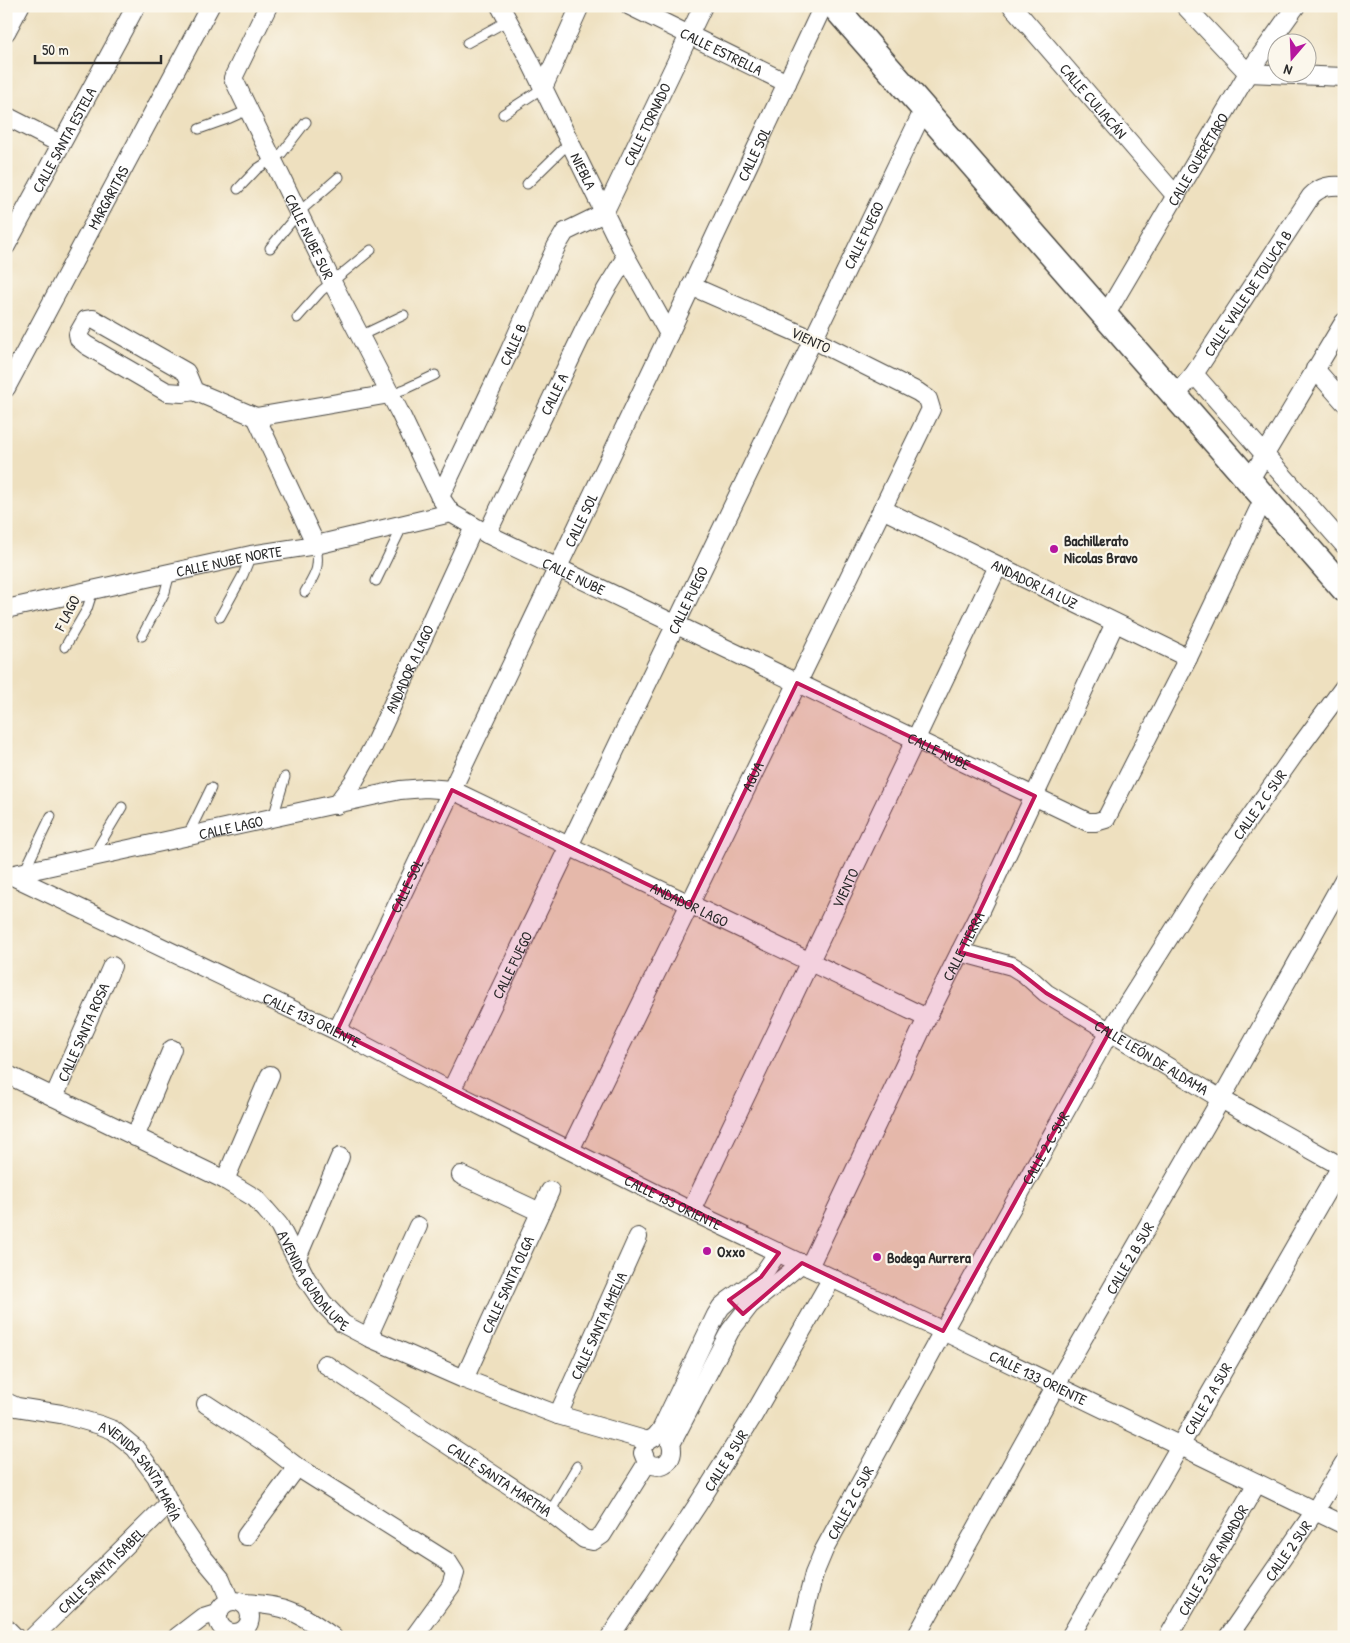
<svg xmlns="http://www.w3.org/2000/svg" width="1350" height="1643" viewBox="0 0 1350 1643" font-family="'Patrick Hand',sans-serif">
<style>
.lines{fill:none;stroke-linecap:round;stroke-linejoin:round}
.lane-casing{stroke:#484641;stroke-width:11}
.street-casing{stroke:#484641;stroke-width:20}
.secondary-casing{stroke:#484641;stroke-width:28}
.lane{stroke:#fff;stroke-width:9}
.street{stroke:#fff;stroke-width:18}
.secondary{stroke:#fff;stroke-width:25}
.marked{fill:#c2185b;fill-opacity:0.2;stroke:#c2185b;stroke-width:4;stroke-linejoin:round}
.poi-dot{fill:#b5179e;stroke:#fbf7ec;stroke-width:2}
.labels{text-anchor:middle;dominant-baseline:central;stroke-width:4.5;stroke-linejoin:round;paint-order:stroke}
.street-label{font-size:15px;fill:#2b2b2b;stroke:#fbf7ec}
.poi-label{font-size:15px;font-weight:bold;fill:#2b2b2b;stroke:#fbf7ec;text-anchor:start}
</style>
<rect width="100%" height="100%" fill="#fbf7ec"/>
<filter id="ink" filterUnits="userSpaceOnUse"><feTurbulence type="fractalNoise" baseFrequency=".02" numOctaves="2"/><feDisplacementMap in="SourceGraphic" scale="10" xChannelSelector="R" yChannelSelector="G"/><feConvolveMatrix kernelMatrix="1 2 1 2 8 2 1 2 1" color-interpolation-filters="sRGB"/></filter>
<filter id="wash" filterUnits="userSpaceOnUse"><feTurbulence type="fractalNoise" baseFrequency=".0096" numOctaves="4" result="noise"/><feDisplacementMap in="SourceGraphic" scale="20" xChannelSelector="R" yChannelSelector="G"/><feGaussianBlur stdDeviation="1.12" result="paint"/><feColorMatrix in="noise" values="0 0 0 0 0 0 0 0 0 0 0 0 0 0 0 0 0 1.4 0 .05"/><feComposite in="paint" operator="in"/></filter>
<g filter="url(#wash)">
<rect width="100%" height="100%" fill="#eee0bf"/>
</g>
<g filter="url(#ink)">
<g class="lines">
<defs>
<g id="lane">
<path d="M 467,43 L 507,21"/>
<path d="M 503,114 L 543,88"/>
<path d="M 199,129 L 230,118 L 248,110"/>
<path d="M 527,184 L 569,143"/>
<path d="M 238,189 L 257,169 L 282,153 L 306,122"/>
<path d="M 270,248 L 299,212 L 339,177"/>
<path d="M 297,318 L 321,291 L 371,250"/>
<path d="M 360,336 L 404,315"/>
<path d="M 390,394 L 405,389 L 435,375"/>
<path d="M 376,581 L 403,525"/>
<path d="M 305,592 C 316,573 320,568 316,545"/>
<path d="M 220,617 L 243,575 L 251,555"/>
<path d="M 142,636 L 165,592 L 170,573"/>
<path d="M 65,647 L 87,609 L 93,590"/>
<path d="M 275,818 L 275,811 L 285,777"/>
<path d="M 187,837 L 211,788"/>
<path d="M 95,856 L 100,844 L 122,807"/>
<path d="M 24,872 L 51,816"/>
<path d="M 550,1512 L 577,1466"/>
</g>
<g id="street">
<path id="s1" d="M 268,6 L 233,78 L 332,282 L 400,413 L 440,497 L 451,513 L 487,534 L 1088,822 L 1096,822 L 1106,819 L 1188,658 L 1264,498"/>
<path id="s2" d="M 500,6 L 528,57 L 626,257 L 669,334"/>
<path id="s3" d="M 630,6 L 787,83"/>
<path id="s4" d="M 1012,6 L 1176,196"/>
<path d="M 1185,6 L 1248,73 L 1344,77"/>
<path d="M 6,32 L 20,6"/>
<path d="M 543,88 L 580,6"/>
<path d="M 6,116 L 61,144"/>
<path id="s5" d="M 6,246 L 136,6"/>
<path id="s6" d="M 1105,316 L 1248,73 L 1296,6"/>
<path d="M 1315,369 L 1344,402"/>
<path d="M 1194,374 L 1344,545"/>
<path id="s7" d="M 6,388 L 210,6"/>
<path d="M 194,391 L 186,372 L 93,319 L 86,320 L 78,334 L 79,339 L 86,345 L 167,392 L 182,393 L 194,391 L 256,417"/>
<path id="s8" d="M 1175,396 L 1194,374 L 1311,196 C 1321,186 1330,185 1344,186"/>
<path d="M 256,417 L 316,545"/>
<path d="M 256,417 L 390,394"/>
<path d="M 1249,481 L 1344,322"/>
<path id="s9" d="M 440,497 L 509,352 L 556,247 L 565,232 L 604,213 L 703,6"/>
<path id="s10" d="M 882,509 L 1188,658"/>
<path id="s11" d="M 487,534 L 588,322 L 607,288 L 626,257"/>
<path id="s12" d="M 6,609 L 251,555 L 316,545 L 451,513"/>
<path id="s13" d="M 336,805 L 354,781 L 373,747 L 474,527"/>
<path id="s14" d="M 6,873 L 337,1031 L 451,1091 L 691,1211 L 943,1331 L 1344,1525"/>
<path id="s15" d="M 10,875 L 400,790 L 426,788 L 452,790 L 927,1018"/>
<path id="s16" d="M 960,952 L 1012,966 L 1025,974 L 1046,993 L 1221,1099 L 1344,1168"/>
<path id="s17" d="M 337,1031 L 669,334 L 823,6"/>
<path id="s18" d="M 6,1074 L 225,1180 L 255,1198 L 266,1210 L 279,1225 L 306,1278 L 323,1303 L 343,1324 L 368,1337 L 464,1379 L 558,1415 L 648,1441"/>
<path id="s19" d="M 451,1091 L 924,109"/>
<path id="s20" d="M 54,1097 L 112,966"/>
<path d="M 135,1137 L 172,1049"/>
<path id="s21" d="M 570,1150 L 931,409 L 928,399 L 918,392 L 814,340 L 691,286"/>
<path d="M 461,1175 L 540,1212"/>
<path d="M 225,1180 L 270,1075"/>
<path id="s22" d="M 691,1211 L 998,566"/>
<path d="M 297,1258 L 340,1157"/>
<path id="s23" d="M 809,1267 L 927,1018 L 982,908 L 1115,623"/>
<path d="M 368,1337 L 418,1226"/>
<path id="s24" d="M 325,1364 L 550,1512 L 584,1539 L 593,1541 L 602,1535 L 647,1463"/>
<path id="s25" d="M 464,1379 L 550,1191"/>
<path id="s26" d="M 6,1402 L 17,1407 L 61,1414 L 100,1425 L 113,1430 L 135,1448 L 156,1476 L 180,1524 L 201,1555 L 221,1579 L 230,1601"/>
<path d="M 206,1404 L 267,1444 L 297,1467 L 448,1562 L 455,1573 L 451,1586 L 414,1637"/>
<path id="s27" d="M 558,1415 L 638,1237"/>
<path d="M 648,1441 L 655,1437 L 661,1430 L 716,1315 L 721,1307 L 729,1300 L 761,1277 L 778,1252"/>
<path d="M 643,1453 L 647,1463 C 662,1471 676,1460 671,1444 L 730,1331 L 750,1305 L 802,1263"/>
<path d="M 246,1536 L 297,1467"/>
<circle cx="234" cy="1617" r="16"/>
<path d="M 242,1603 C 287,1605 297,1611 333,1637"/>
<path d="M 6,1628 L 15,1637"/>
<path id="s28" d="M 33,1637 L 169,1503"/>
<path d="M 177,1637 L 203,1617 L 219,1612"/>
<path id="s29" d="M 610,1637 L 698,1504 L 753,1416 L 832,1278"/>
<path id="s30" d="M 798,1637 L 814,1574 L 824,1550 L 943,1331 L 1110,1031 L 1201,887 L 1296,752 L 1344,687"/>
<path id="s31" d="M 916,1637 L 1056,1385 L 1221,1099 L 1344,879"/>
<path id="s32" d="M 1070,1637 L 1344,1161"/>
<path id="s33" d="M 1168,1637 L 1257,1483"/>
<path id="s34" d="M 1228,1637 L 1315,1511 L 1344,1463"/>
</g>
<path id="secondary" d="M 834,6 L 1344,589"/>
</defs>
<use href="#lane" class="lane-casing"/>
<use href="#street" class="street-casing"/>
<use href="#secondary" class="secondary-casing"/>
<use href="#lane" class="lane"/>
<use href="#street" class="street"/>
<use href="#secondary" class="secondary"/>
</g>
</g>
<path class="marked" d="M 797,683 L 1035,796 L 960,952 L 1012,966 L 1046,993 L 1110,1031 L 943,1331 L 802,1263 L 743,1314 L 729,1300 L 761,1277 L 779,1253 L 337,1031 L 452,790 L 690,905 Z"/>
<g class="poi-dot">
<circle cx="1054" cy="549" r="5"/>
<circle cx="707" cy="1251" r="5"/>
<circle cx="877" cy="1257" r="5"/>
</g>
<g class="labels">
<g class="street-label">
<text stroke="none"><textPath href="#s3" startOffset="102">CALLE ESTRELLA</textPath></text>
<text stroke="none"><textPath href="#s4" startOffset="125">CALLE CULIACÁN</textPath></text>
<text stroke="none"><textPath href="#s9" startOffset="435">CALLE TORNADO</textPath></text>
<text stroke="none"><textPath href="#s5" startOffset="121">CALLE SANTA ESTELA</textPath></text>
<text stroke="none"><textPath href="#s17" startOffset="971">CALLE SOL</textPath></text>
<text stroke="none"><textPath href="#s6" startOffset="182">CALLE QUERÉTARO</textPath></text>
<text stroke="none"><textPath href="#s2" startOffset="185">NIEBLA</textPath></text>
<text stroke="none"><textPath href="#s7" startOffset="216">MARGARITAS</textPath></text>
<text stroke="none"><textPath href="#s19" startOffset="950">CALLE FUEGO</textPath></text>
<text stroke="none"><textPath href="#s1" startOffset="256">CALLE NUBE SUR</textPath></text>
<text stroke="none"><textPath href="#s8" startOffset="126">CALLE VALLE DE TOLUCA B</textPath></text>
<text transform="translate(811 340) rotate(25)">VIENTO</text>
<text stroke="none"><textPath href="#s9" startOffset="169">CALLE B</textPath></text>
<text stroke="none"><textPath href="#s11" startOffset="155">CALLE A</textPath></text>
<text stroke="none"><textPath href="#s17" startOffset="566">CALLE SOL</textPath></text>
<text stroke="none"><textPath href="#s12" startOffset="228">CALLE NUBE NORTE</textPath></text>
<text stroke="none"><textPath href="#s1" startOffset="705">CALLE NUBE</textPath></text>
<text stroke="none"><textPath href="#s10" startOffset="170">ANDADOR LA LUZ</textPath></text>
<text stroke="none"><textPath href="#s19" startOffset="545">CALLE FUEGO</textPath></text>
<text transform="translate(67 613) rotate(-63)">F LAGO</text>
<text stroke="none"><textPath href="#s13" startOffset="155">ANDADOR A LAGO</textPath></text>
<text stroke="none"><textPath href="#s1" startOffset="1110">CALLE NUBE</textPath></text>
<text stroke="none"><textPath href="#s21" startOffset="416">AGUA</textPath></text>
<text stroke="none"><textPath href="#s30" startOffset="955">CALLE 2 C SUR</textPath></text>
<text stroke="none"><textPath href="#s15" startOffset="226">CALLE LAGO</textPath></text>
<text stroke="none"><textPath href="#s17" startOffset="161">CALLE SOL</textPath></text>
<text stroke="none"><textPath href="#s22" startOffset="358">VIENTO</textPath></text>
<text stroke="none"><textPath href="#s15" startOffset="715">ANDADOR LAGO</textPath></text>
<text stroke="none"><textPath href="#s23" startOffset="356">CALLE TIERRA</textPath></text>
<text stroke="none"><textPath href="#s19" startOffset="140">CALLE FUEGO</textPath></text>
<text stroke="none"><textPath href="#s14" startOffset="339">CALLE 133 ORIENTE</textPath></text>
<text stroke="none"><textPath href="#s20" startOffset="71">CALLE SANTA ROSA</textPath></text>
<text stroke="none"><textPath href="#s16" startOffset="221">CALLE LEÓN DE ALDAMA</textPath></text>
<text stroke="none"><textPath href="#s30" startOffset="550">CALLE 2 C SUR</textPath></text>
<text stroke="none"><textPath href="#s14" startOffset="744">CALLE 133 ORIENTE</textPath></text>
<text stroke="none"><textPath href="#s31" startOffset="435">CALLE 2 B SUR</textPath></text>
<text stroke="none"><textPath href="#s18" startOffset="380">AVENIDA GUADALUPE</textPath></text>
<text stroke="none"><textPath href="#s25" startOffset="104">CALLE SANTA OLGA</textPath></text>
<text stroke="none"><textPath href="#s27" startOffset="98">CALLE SANTA AMELIA</textPath></text>
<text stroke="none"><textPath href="#s14" startOffset="1149">CALLE 133 ORIENTE</textPath></text>
<text stroke="none"><textPath href="#s32" startOffset="275">CALLE 2 A SUR</textPath></text>
<text stroke="none"><textPath href="#s29" startOffset="211">CALLE 8 SUR</textPath></text>
<text stroke="none"><textPath href="#s26" startOffset="160">AVENIDA SANTA MARÍA</textPath></text>
<text stroke="none"><textPath href="#s24" startOffset="209">CALLE SANTA MARTHA</textPath></text>
<text stroke="none"><textPath href="#s30" startOffset="145">CALLE 2 C SUR</textPath></text>
<text stroke="none"><textPath href="#s34" startOffset="105">CALLE 2 SUR</textPath></text>
<text stroke="none"><textPath href="#s33" startOffset="89">CALLE 2 SUR ANDADOR</textPath></text>
<text stroke="none"><textPath href="#s28" startOffset="95">CALLE SANTA ISABEL</textPath></text>
</g>
<g class="poi-label">
<text x="1064" y="540">Bachillerato<tspan x="1064" dy="17">Nicolas Bravo</tspan></text>
<text x="717" y="1251">Oxxo</text>
<text x="887" y="1257">Bodega Aurrera</text>
</g>
</g>
<rect width="1350" height="1643" fill="none" stroke="#fbf7ec" stroke-width="25"/>
<g transform="translate(1292 58) rotate(199)"><circle r="24" fill="#fbf7ec" stroke="#a8a59f"/>
<path d="M0-4L9 19L0 12L-9 19Z" fill="#b5179e"/>
<text y="-8" font-size="14" font-weight="bold" text-anchor="middle" fill="#2b2b2b">N</text>
</g>
<path d="M35 55v8h126v-8" fill="none" stroke="#2b2b2b" stroke-width="2.5"/>
<text x="42" y="55" font-size="15" fill="#2b2b2b" stroke="#fbf7ec" stroke-width="4" paint-order="stroke">50 m</text>
</svg>
